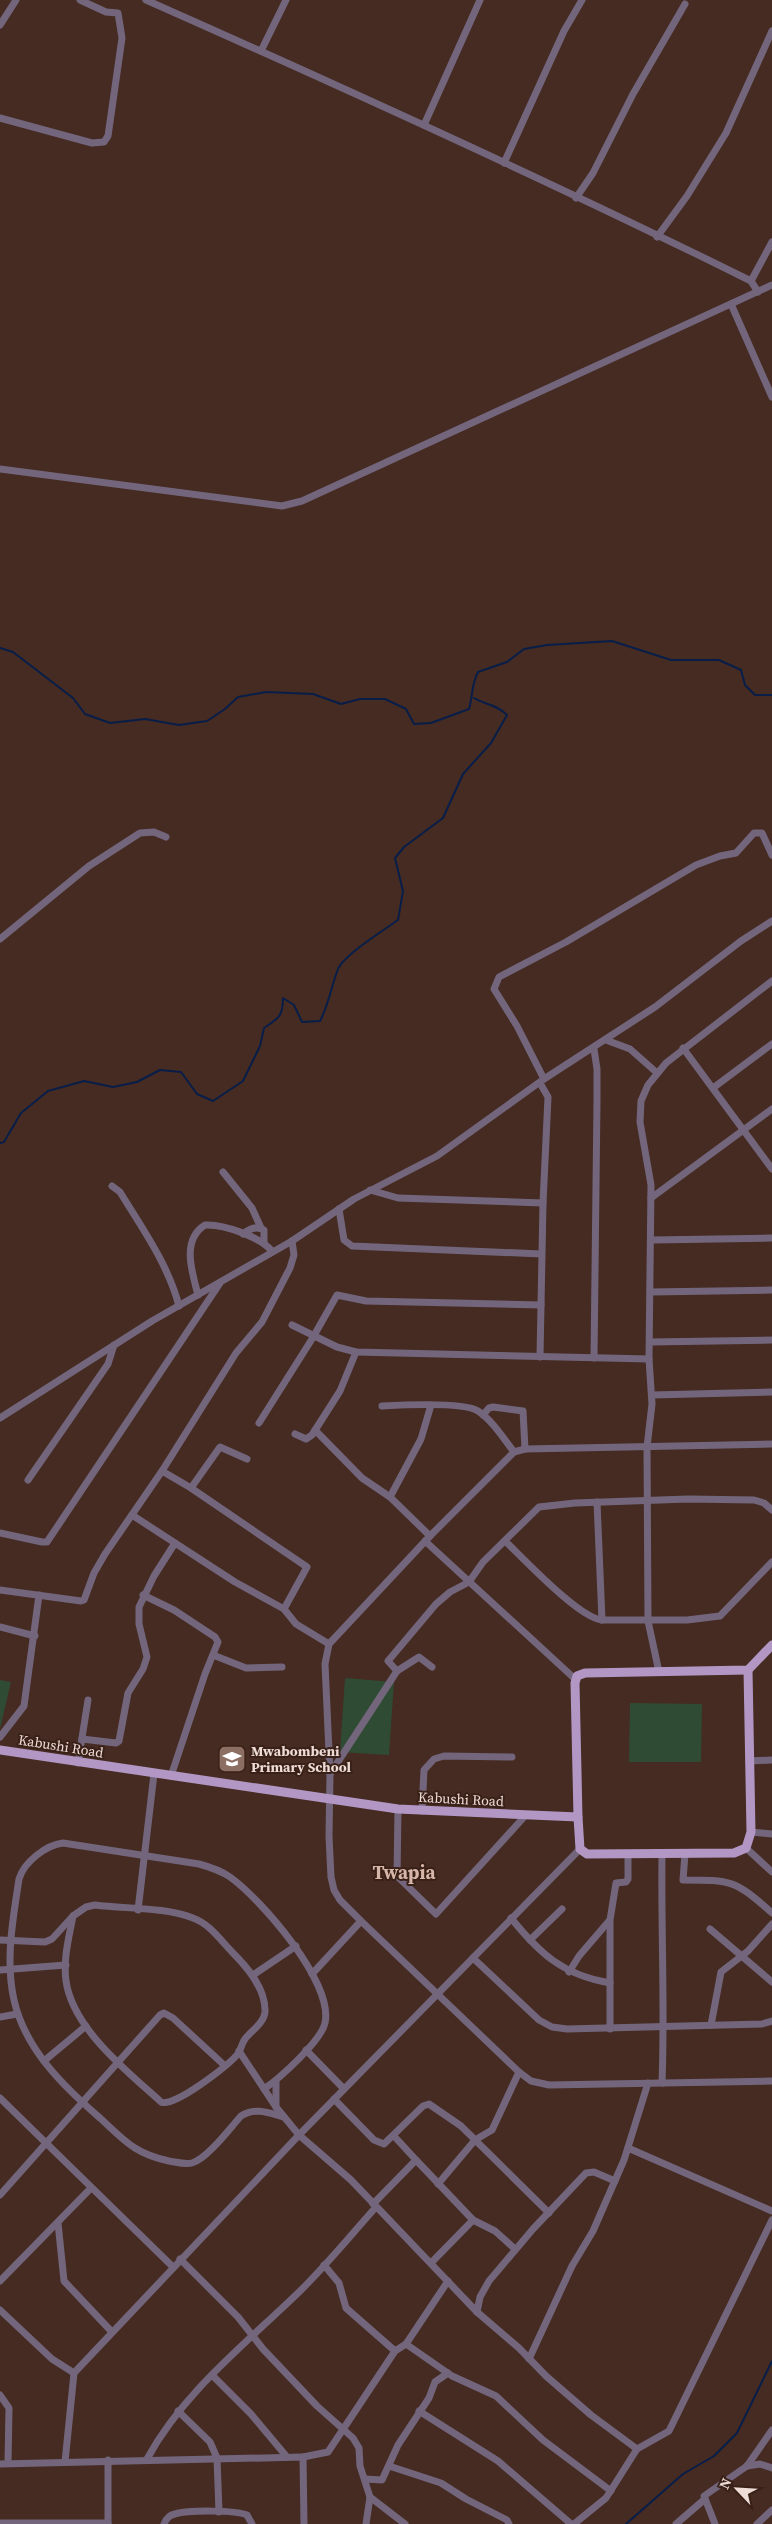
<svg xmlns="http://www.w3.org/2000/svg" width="772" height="2524" viewBox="0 0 772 2524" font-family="'Source Serif 4',serif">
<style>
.green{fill:#304b34}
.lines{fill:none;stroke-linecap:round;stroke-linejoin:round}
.stream{stroke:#081e49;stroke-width:2}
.minor{stroke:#73667c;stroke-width:7}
.major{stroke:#b297c5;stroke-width:9}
.labels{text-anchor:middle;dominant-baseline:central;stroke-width:4;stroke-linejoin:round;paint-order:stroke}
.street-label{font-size:14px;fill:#eedcd6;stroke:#3a2118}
.poi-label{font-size:14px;font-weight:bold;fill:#eedcd6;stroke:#3a2118;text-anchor:start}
.district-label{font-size:19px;font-weight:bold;fill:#d7b6aa;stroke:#3a2118}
</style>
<rect width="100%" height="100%" fill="#452b22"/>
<g class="green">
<path d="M 345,1678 L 394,1682 L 389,1755 L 340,1752 Z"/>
<path d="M 0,1680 L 11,1682 L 0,1729 Z"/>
<path d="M 630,1703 L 702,1704 L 701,1762 L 629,1762 Z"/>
</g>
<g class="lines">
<g class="stream">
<path d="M 0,648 L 13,652 L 73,698 L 85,714 L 110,723 L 145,719 L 179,725 L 207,721 L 225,709 L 238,697 L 266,692 L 313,694 L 341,704 L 360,699 L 385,699 L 406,709 L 414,724 L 431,723 L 469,709 C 473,695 471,686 478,672 L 507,662 L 524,649 L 547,645 L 612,641 L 671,660 L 719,660 L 741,670 L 745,685 L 755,695 L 772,695"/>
<path d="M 0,1143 L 4,1142 L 21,1113 L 48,1091 L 84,1081 L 113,1087 L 137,1082 L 160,1070 L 181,1072 L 197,1094 L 213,1101 L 243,1081 L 260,1046 L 264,1028 C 279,1018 283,1016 283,998 L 294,1005 L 302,1022 L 320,1021 C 329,1004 331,987 338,969 C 344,955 384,930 398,920 L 403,891 L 395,858 L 404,847 L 443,818 L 463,774 L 491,743 L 507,715 C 498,705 486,705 474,698"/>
<path d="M 626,2524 L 683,2474 L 714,2456 L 737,2433 L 772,2361"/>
</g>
<g class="minor">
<path d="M 146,0 C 349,90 552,182 751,281 L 758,292"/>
<path d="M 0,25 L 16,0"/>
<path d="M 261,51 L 286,0"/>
<path d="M 0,118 L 92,143 L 104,142 L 108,136 L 122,38 L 118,13 L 106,12 L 80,0"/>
<path d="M 424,125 L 480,0"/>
<path d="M 504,163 L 564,31 L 582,0"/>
<path d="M 576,198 L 593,173 L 633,94 L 685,4"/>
<path d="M 657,237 L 687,196 L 726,133 L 772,31"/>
<path d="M 751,281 L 772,242"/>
<path d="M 731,304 L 772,397"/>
<path d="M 0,469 L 282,506 L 302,501 L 772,285"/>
<path d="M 0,939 L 89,866 L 140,833 L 154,832 L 166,837"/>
<path d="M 606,1040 L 630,1049 L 656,1072"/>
<path d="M 683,1048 L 772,1169"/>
<path d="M 594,1049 L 597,1069 L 597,1101 L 594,1358"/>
<path d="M 544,1079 L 517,1026 L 494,989 L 499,977 L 566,942 L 696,865 L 720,856 L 736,853 L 754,833 L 762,833 L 772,855"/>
<path d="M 540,1083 L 548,1097 L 543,1203 L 540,1357"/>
<path d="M 713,1088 L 772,1044"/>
<path d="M 223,1172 L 252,1208 L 261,1228"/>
<path d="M 112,1186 L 120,1192 C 142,1228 168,1264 179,1306"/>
<path d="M 370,1190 L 398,1198 L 543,1203"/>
<path d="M 651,1198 L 772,1109"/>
<path d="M 339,1209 L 344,1240 L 352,1246 L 541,1254"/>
<path d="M 243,1234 C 249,1229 256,1225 264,1230 L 264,1243"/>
<path d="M 652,1240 L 772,1238"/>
<path d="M 651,1292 L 772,1290"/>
<path d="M 198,1295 C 192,1272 181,1240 205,1225 C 224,1224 260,1237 272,1251"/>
<path d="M 292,1325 L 337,1347 L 356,1352 L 649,1359"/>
<path d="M 650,1342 L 772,1340"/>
<path d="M 652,1395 L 772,1392"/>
<path d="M 382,1406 C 401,1405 464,1402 478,1411 C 492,1420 504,1439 514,1452"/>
<path d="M 483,1415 L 489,1408 L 493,1407 L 523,1411 L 525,1449"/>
<path d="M 0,1418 L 152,1321 L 292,1241 L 354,1199 L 437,1156 L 544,1079 L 655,1007 L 741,941 L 772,921"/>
<path d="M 259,1423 L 312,1339 L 337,1295 L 366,1301 L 541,1305"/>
<path d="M 315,1430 L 362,1478 L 390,1497 L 430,1536"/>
<path d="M 295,1434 L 306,1439 L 312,1435 L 340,1391 L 356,1352"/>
<path d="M 772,1444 L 525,1449 L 514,1452 L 430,1536 L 329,1644 L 325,1664 L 330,1774 L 329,1836 L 331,1877 L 334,1890 L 340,1900 L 361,1921 L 519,2072 L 531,2081 L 549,2085 L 772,2081"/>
<path d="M 247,1459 L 220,1447 L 191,1488 L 307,1567 L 284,1609"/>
<path d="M 162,1471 L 191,1488"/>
<path d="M 28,1480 L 108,1364 L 114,1345"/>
<path d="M 390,1497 L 421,1439 L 431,1405"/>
<path d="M 597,1502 L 602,1620"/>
<path d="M 132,1515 L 235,1582 L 284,1609 L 296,1624 L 329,1644"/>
<path d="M 0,1533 L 42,1542 L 47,1542 L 220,1283"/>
<path d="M 425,1541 L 575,1679"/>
<path d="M 505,1541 C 524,1559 579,1618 602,1620 L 687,1620 L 720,1616 L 772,1562"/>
<path d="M 0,1590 L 81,1601 L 84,1600 L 94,1573 L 105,1554 L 162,1471 L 236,1353 L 262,1322 L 290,1268 L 294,1255 L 292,1241"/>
<path d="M 143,1595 L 174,1610 L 215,1637 L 218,1642 L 205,1674 L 171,1776"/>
<path d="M 0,1627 L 35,1636"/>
<path d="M 213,1655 L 246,1668 L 282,1667"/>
<path d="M 397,1671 L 388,1661 L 436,1604 L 450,1592 L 469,1582 L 483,1562 L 539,1507 L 575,1503 L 688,1499 L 754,1500 L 764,1503 L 772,1510"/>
<path d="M 659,1672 L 648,1621 L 647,1447 L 652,1404 L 649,1359 L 651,1185 L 640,1122 L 641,1101 L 648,1085 L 666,1063 L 772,981"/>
<path d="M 0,1737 L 24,1706 L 39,1595"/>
<path d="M 82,1739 L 116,1743 L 119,1741 L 128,1693 L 143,1669 L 147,1657 L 139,1624 L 139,1607 L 154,1576 L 175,1543"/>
<path d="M 749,1761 L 772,1760"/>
<path d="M 78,1763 L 88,1700"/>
<path d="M 330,1774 L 397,1671 L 419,1657 L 432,1667"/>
<path d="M 398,1809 L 397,1876 L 436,1914 L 525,1816"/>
<path d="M 422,1811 L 424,1770 L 434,1759 L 444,1756 L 512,1757"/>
<path d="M 751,1832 L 772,1834"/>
<path d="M 746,1848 L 772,1872"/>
<path d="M 662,1854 C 661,1931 665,2007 662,2083"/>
<path d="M 685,1854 L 683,1880 C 732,1880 735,1880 772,1913"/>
<path d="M 95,1905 C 126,1909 165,1907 193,1918 C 210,1924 221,1941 233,1953 C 248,1968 266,1989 265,2012 C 264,2023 252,2030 245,2039 C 241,2044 241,2051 237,2055 C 227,2066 174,2108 161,2102 C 127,2071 73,2029 66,1981 C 63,1959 69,1937 73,1916 L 86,1907 Z"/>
<path d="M 138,1910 L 154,1774"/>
<path d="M 511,1918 C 540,1954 563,1975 610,1983"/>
<path d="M 710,1929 L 772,1982"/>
<path d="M 0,1940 L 45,1942 L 52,1939 L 73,1916"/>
<path d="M 530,1940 L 562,1909"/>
<path d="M 473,1958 L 539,2020 L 552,2027 L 567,2029 L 762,2024 L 772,2021"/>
<path d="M 0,1970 L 66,1965"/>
<path d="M 569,1972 L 579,1956 L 609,1921"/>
<path d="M 312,1974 L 361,1921"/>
<path d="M 253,1975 L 296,1946"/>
<path d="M 0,2017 L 17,2014"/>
<path d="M 711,2025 L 721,1972 L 748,1951 L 772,1924"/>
<path d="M 610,2029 L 610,1920 L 616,1883 L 626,1882 L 628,1879 L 628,1855"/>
<path d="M 306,2050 L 344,2089"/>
<path d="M 239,2051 L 276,2107 L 299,2135 L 351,2180 L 477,2312 L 519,2348 L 546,2376 L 591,2415 L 637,2449"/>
<path d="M 44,2061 L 86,2026"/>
<path d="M 264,2089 C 280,2078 321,2041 325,2023 C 334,1983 261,1899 230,1877 C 220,1870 210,1867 199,1864 L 63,1843 C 46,1845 24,1862 19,1879 C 13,1919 5,1960 14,2000 C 25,2049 63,2086 100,2118 C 125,2141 135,2154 169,2161 C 176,2162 185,2165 192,2163 C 207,2159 230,2128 241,2116 C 255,2107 269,2113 284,2117"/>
<path d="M 0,2098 L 172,2266"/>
<path d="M 334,2099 L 374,2140 L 384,2144 L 423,2106 L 429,2104 L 461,2126 L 549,2213"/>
<path d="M 276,2107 L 276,2081"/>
<path d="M 394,2136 L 416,2160"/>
<path d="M 628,2148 L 772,2211"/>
<path d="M 438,2184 L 475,2140 L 492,2130 L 519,2072"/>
<path d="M 0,2195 L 160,2015 L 164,2013 L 173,2018 L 224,2065"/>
<path d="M 373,2204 L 416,2160 L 473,2220 L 495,2231 L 515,2249"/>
<path d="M 58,2223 L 64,2281 L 112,2332"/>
<path d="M 180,2259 L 238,2317 L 263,2349 L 317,2406 L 353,2438 L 359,2448 L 360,2466 L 370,2497 L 366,2524"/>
<path d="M 431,2263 L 473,2220"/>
<path d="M 324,2265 L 339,2283 L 346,2308 L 395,2351"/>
<path d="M 0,2281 L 90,2189"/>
<path d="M 0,2310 L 52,2359 L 74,2373"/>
<path d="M 477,2312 L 480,2297 L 489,2281 L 533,2229 L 586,2173 L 594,2172 L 615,2181"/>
<path d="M 406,2344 L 452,2376 L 496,2396 L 543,2440 L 611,2491"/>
<path d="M 529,2359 L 572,2266 L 593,2231 L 624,2160 L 648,2083"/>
<path d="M 213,2376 L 251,2414 L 287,2457"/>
<path d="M 0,2395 L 9,2408 L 8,2463"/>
<path d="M 178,2411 L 210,2442 L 217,2458 L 219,2512"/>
<path d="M 419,2411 L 498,2461 L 571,2524"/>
<path d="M 303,2457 L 328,2452 L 395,2351 L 406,2344 L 448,2281"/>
<path d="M 147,2459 C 183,2393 244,2345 297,2294 C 325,2267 350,2236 376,2207"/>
<path d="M 108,2460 L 108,2524"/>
<path d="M 65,2462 L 74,2373 L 299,2135 L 580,1849"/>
<path d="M 0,2464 L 303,2457 L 304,2524"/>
<path d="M 389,2466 L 441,2483 L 466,2499 L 507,2520 L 509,2524"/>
<path d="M 747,2466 L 760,2464 L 772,2468"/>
<path d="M 365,2479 L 382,2480 L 398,2445 L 429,2398 L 435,2382 L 448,2373"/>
<path d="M 370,2497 L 405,2524"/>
<path d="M 0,2523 L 108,2523"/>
<path d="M 164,2524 C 166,2519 169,2515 175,2514 C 188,2510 235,2510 247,2515 L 252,2524"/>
<path d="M 574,2524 L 606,2498 L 637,2449 L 669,2431 L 772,2220"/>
<path d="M 676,2524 L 705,2499"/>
<path d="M 715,2524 L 704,2496 L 747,2466 L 772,2430"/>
<path d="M 757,2524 L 772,2510"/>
</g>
<g class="major">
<path d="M 0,1750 L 398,1809 L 578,1817 L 575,1683 L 577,1676 L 585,1673 L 748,1670 L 772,1645"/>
<path d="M 578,1817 L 580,1849 L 587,1854 L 734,1853 L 746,1848 L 751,1832 L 748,1670"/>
</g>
</g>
<defs>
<symbol id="school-square" viewBox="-11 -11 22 22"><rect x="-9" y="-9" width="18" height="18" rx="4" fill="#8d6e63" stroke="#3a2118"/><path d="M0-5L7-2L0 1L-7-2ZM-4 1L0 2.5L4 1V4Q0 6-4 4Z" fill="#fff"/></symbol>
</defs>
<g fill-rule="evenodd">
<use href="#school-square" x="216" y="1743" width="32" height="32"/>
</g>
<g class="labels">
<g class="street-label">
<text transform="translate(61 1746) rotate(9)">Kabushi Road</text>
<text transform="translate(461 1799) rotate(3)">Kabushi Road</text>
</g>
<g class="poi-label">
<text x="251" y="1751">Mwabombeni<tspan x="251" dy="16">Primary School</tspan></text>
</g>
<g class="district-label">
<text x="404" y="1872">Twapia</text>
</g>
</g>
<g transform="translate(737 2489) rotate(295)" stroke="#3a2118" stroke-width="4" paint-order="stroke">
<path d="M0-4L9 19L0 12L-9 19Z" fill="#eedcd6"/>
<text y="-8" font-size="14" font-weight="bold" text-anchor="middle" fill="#eedcd6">N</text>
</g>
</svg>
